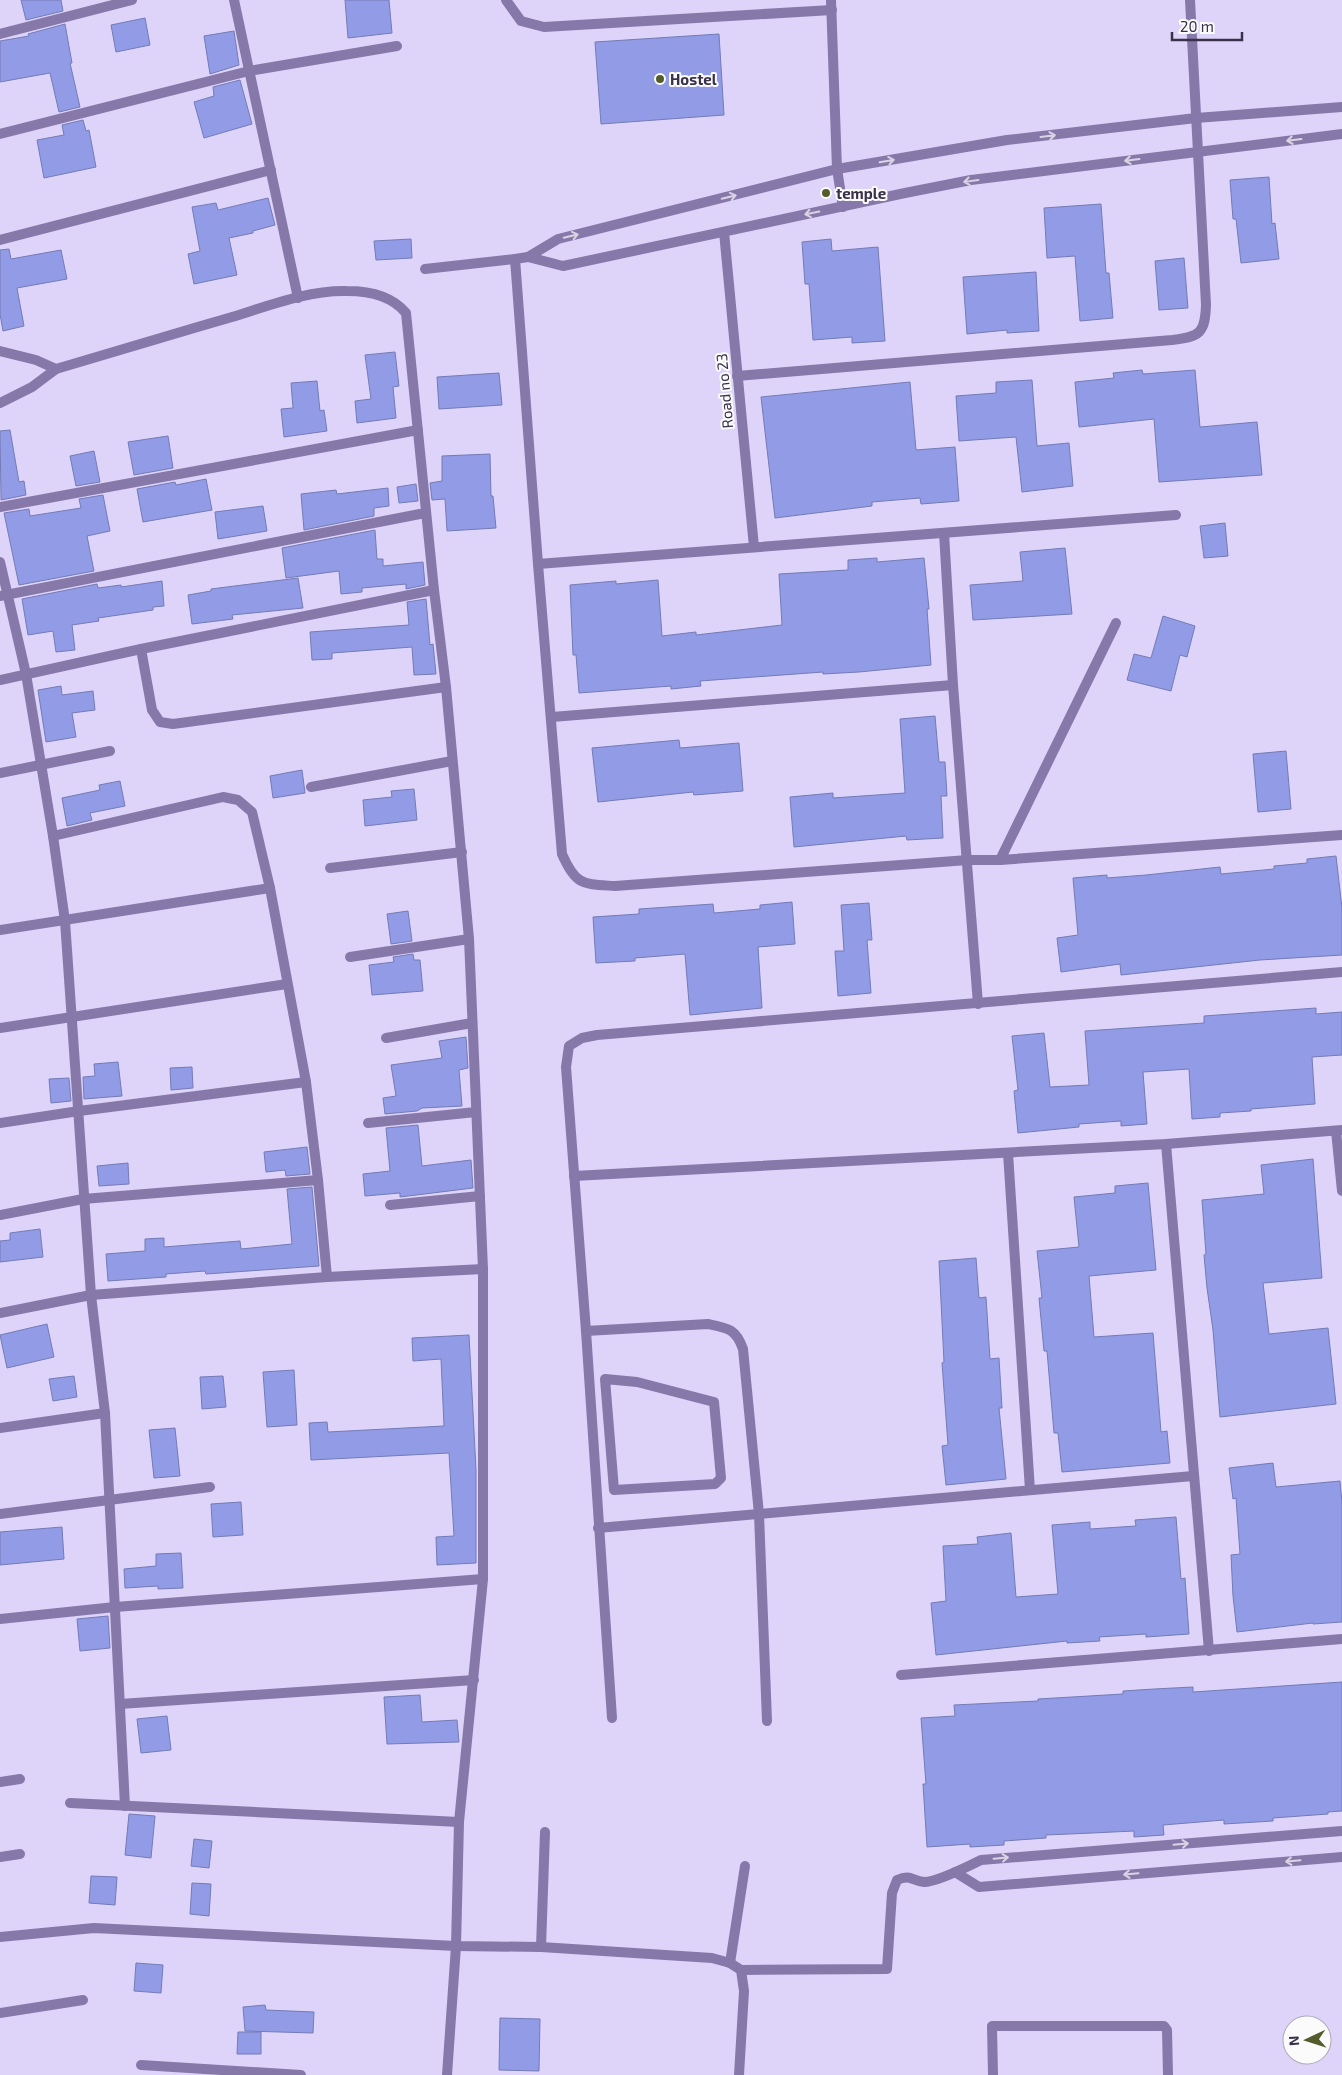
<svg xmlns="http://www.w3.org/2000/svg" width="1342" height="2075" viewBox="0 0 1342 2075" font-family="'Exo 2',sans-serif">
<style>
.building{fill:#929be5;stroke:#737bb6}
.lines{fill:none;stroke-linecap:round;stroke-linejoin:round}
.street{stroke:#8778aa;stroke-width:10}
.oneway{stroke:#d8d4e3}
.poi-dot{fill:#545c2b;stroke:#fbfbfb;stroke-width:2}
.labels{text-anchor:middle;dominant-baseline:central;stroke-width:4;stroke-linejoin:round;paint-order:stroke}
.poi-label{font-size:15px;font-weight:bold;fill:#39314a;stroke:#fbfbfb;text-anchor:start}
.street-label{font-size:15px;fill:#39314a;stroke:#fbfbfb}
</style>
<rect width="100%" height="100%" fill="#ded4fa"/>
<g class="building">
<path d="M 21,0 L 61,0 L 63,11 L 26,20 Z"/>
<path d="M 345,0 L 389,0 L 392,33 L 348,38 Z"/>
<path d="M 145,18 L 150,45 L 116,52 L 111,25 Z"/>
<path d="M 65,24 L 72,63 L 70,63 L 80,107 L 59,112 L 50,73 L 0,82 L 0,41 L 29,36 L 28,34 Z"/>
<path d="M 234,31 L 239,65 L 210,74 L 204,36 Z"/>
<path d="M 719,34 L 724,115 L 601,124 L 595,42 Z"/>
<path d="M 240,80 L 252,124 L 204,138 L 194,102 L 214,96 L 213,87 Z"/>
<path d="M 83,120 L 86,131 L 89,130 L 96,167 L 44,178 L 37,140 L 64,135 L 62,125 Z"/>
<path d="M 1269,177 L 1272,224 L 1275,223 L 1279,259 L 1241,263 L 1236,219 L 1233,219 L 1230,180 Z"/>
<path d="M 268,198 L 275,225 L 253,231 L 253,233 L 229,238 L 237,275 L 194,284 L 188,254 L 200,251 L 192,207 L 216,203 L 218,210 Z"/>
<path d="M 1101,204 L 1106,273 L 1109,273 L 1113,318 L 1080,321 L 1075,256 L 1047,258 L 1044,208 Z"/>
<path d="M 411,239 L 412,258 L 376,260 L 374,241 Z"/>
<path d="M 831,239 L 832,251 L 878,247 L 885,341 L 852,343 L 852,337 L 813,340 L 809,284 L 805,284 L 802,242 Z"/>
<path d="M 9,249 L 11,259 L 61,250 L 67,279 L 17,288 L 24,326 L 3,331 L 0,314 L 0,250 Z"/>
<path d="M 1184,258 L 1188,308 L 1159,310 L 1155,261 Z"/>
<path d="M 1036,272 L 1039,331 L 1007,333 L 1007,330 L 967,334 L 963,277 Z"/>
<path d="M 395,352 L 399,386 L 393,387 L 396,418 L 357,423 L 355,401 L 371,399 L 365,355 Z"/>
<path d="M 1142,370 L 1143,374 L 1195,370 L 1200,427 L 1257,422 L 1262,475 L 1159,482 L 1154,419 L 1079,427 L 1075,382 L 1114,378 L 1113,373 Z"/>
<path d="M 499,373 L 502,405 L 439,409 L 437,377 Z"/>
<path d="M 1032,380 L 1037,446 L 1069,443 L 1073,486 L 1022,492 L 1016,437 L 959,441 L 956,396 L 996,393 L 996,382 Z"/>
<path d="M 317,381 L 320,411 L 324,410 L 327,431 L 284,437 L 281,409 L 293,408 L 291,383 Z"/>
<path d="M 910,382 L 916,450 L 955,447 L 959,501 L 921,504 L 920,498 L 872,502 L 872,506 L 775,518 L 761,397 Z"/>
<path d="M 10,430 L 19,482 L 24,481 L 26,495 L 1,500 L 0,431 Z"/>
<path d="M 168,436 L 173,468 L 134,475 L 128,442 Z"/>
<path d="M 94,451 L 100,482 L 76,486 L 70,456 Z"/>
<path d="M 490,454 L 491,496 L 493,496 L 496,528 L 447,531 L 445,499 L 432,500 L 430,483 L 442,481 L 442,456 Z"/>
<path d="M 206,479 L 212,510 L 143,522 L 137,489 L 175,482 L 176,485 Z"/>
<path d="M 416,484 L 418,501 L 399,503 L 397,487 Z"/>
<path d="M 388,488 L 389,506 L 374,508 L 374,516 L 304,530 L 301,494 L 336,490 L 337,494 Z"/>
<path d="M 103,495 L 110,531 L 87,536 L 94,571 L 19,585 L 4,513 L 29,509 L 30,516 L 81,508 L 79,499 Z"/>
<path d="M 263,506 L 267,531 L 218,539 L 215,512 Z"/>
<path d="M 1225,523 L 1228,556 L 1204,558 L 1200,526 Z"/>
<path d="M 375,530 L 377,559 L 383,559 L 383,566 L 423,562 L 425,585 L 406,589 L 406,584 L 362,588 L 362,592 L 341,594 L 339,571 L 286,578 L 282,548 Z"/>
<path d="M 1065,548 L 1072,614 L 973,620 L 970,585 L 1023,581 L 1020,552 Z"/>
<path d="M 877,558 L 877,562 L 924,558 L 929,609 L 927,609 L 931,665 L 859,672 L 823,674 L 823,672 L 700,681 L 701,686 L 671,689 L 671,686 L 579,693 L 576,655 L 573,655 L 570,585 L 616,581 L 616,584 L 658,580 L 662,636 L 696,632 L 696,635 L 782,625 L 779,574 L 848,570 L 848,560 Z"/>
<path d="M 298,578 L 303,608 L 232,615 L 233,619 L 192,624 L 188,595 L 211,591 L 211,589 Z"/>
<path d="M 162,581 L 164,606 L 153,607 L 153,610 L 98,618 L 99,621 L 72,625 L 75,650 L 56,652 L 53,631 L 28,635 L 22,599 L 97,584 L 98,588 L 121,585 L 121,587 Z"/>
<path d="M 426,599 L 430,645 L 433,644 L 436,674 L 414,675 L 412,647 L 332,653 L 332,659 L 312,660 L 310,632 L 409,625 L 407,602 Z"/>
<path d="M 1163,616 L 1195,626 L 1187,657 L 1180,655 L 1171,691 L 1127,680 L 1134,654 L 1151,658 Z"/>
<path d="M 61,686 L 62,695 L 93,691 L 95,710 L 72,713 L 76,737 L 46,742 L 38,690 Z"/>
<path d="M 935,716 L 939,762 L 945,762 L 947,796 L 941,796 L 943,838 L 907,840 L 906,836 L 794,847 L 790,797 L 833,793 L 833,798 L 905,793 L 900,719 Z"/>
<path d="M 679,740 L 680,748 L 739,743 L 743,791 L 694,795 L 693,792 L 598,802 L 592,748 Z"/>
<path d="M 1286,751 L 1291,809 L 1258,812 L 1253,754 Z"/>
<path d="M 302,770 L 305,793 L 273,798 L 270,776 Z"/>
<path d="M 120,781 L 125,806 L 90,813 L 92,820 L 67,826 L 62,798 L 100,790 L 99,785 Z"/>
<path d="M 414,789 L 417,820 L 365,826 L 363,800 L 392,797 L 391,791 Z"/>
<path d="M 1336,856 L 1342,908 L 1342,955 L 1260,960 L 1121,975 L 1120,964 L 1061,972 L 1057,938 L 1078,935 L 1073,878 L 1107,875 L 1107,878 L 1146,875 L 1220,867 L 1221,874 L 1274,869 L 1274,866 L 1307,863 L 1307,859 Z"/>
<path d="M 792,902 L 795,944 L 758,947 L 762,1008 L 690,1015 L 685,954 L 635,958 L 635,961 L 596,963 L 593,917 L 639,914 L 639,909 L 713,904 L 714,913 L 760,909 L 760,905 Z"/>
<path d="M 869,903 L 872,940 L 867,940 L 871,993 L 838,996 L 835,951 L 844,951 L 841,905 Z"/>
<path d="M 408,911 L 412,941 L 391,944 L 387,914 Z"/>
<path d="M 413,954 L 414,960 L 420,960 L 423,991 L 372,995 L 369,965 L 394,962 L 393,957 Z"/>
<path d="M 1316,1008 L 1316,1014 L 1342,1012 L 1342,1055 L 1312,1057 L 1315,1104 L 1251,1109 L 1251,1111 L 1220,1113 L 1220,1117 L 1192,1119 L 1189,1069 L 1143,1072 L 1147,1124 L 1121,1126 L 1121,1121 L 1079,1124 L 1079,1127 L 1018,1133 L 1014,1091 L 1018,1090 L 1012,1036 L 1044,1033 L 1050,1087 L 1089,1085 L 1085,1031 L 1204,1023 L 1204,1016 Z"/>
<path d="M 466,1037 L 468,1068 L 459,1070 L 462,1106 L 422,1108 L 417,1111 L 385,1114 L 383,1098 L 396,1096 L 391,1065 L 442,1058 L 439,1041 Z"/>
<path d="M 118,1062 L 122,1096 L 84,1099 L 83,1077 L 95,1076 L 94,1064 Z"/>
<path d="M 192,1067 L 193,1088 L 171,1090 L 170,1068 Z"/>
<path d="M 69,1078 L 71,1101 L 51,1103 L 49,1079 Z"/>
<path d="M 418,1125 L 422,1166 L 471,1160 L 473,1188 L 400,1197 L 400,1193 L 365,1196 L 363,1174 L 390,1171 L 386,1128 Z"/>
<path d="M 307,1147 L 310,1174 L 286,1176 L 285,1170 L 266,1172 L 264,1152 Z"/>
<path d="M 1313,1159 L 1322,1278 L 1263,1283 L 1269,1334 L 1328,1328 L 1336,1404 L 1220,1417 L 1213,1330 L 1207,1288 L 1204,1255 L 1206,1254 L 1202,1200 L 1264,1194 L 1261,1165 Z"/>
<path d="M 128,1163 L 129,1184 L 99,1186 L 97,1166 Z"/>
<path d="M 1148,1183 L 1156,1270 L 1089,1276 L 1094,1337 L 1153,1333 L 1161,1432 L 1167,1431 L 1170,1463 L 1062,1472 L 1058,1433 L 1054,1433 L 1047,1351 L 1044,1351 L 1039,1298 L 1042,1298 L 1037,1251 L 1079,1247 L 1074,1197 L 1115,1193 L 1115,1186 Z"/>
<path d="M 312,1187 L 319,1266 L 206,1274 L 205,1271 L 166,1274 L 166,1277 L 108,1281 L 106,1254 L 145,1251 L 145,1239 L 164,1238 L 164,1247 L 240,1241 L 241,1249 L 292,1244 L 287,1189 Z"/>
<path d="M 40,1229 L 43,1257 L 0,1262 L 0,1241 L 10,1240 L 10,1233 Z"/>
<path d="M 976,1258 L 979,1298 L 986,1297 L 990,1359 L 999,1358 L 1002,1408 L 999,1408 L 1006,1479 L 946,1485 L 942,1446 L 948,1445 L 942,1363 L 944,1362 L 939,1261 Z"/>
<path d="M 47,1324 L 54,1357 L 7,1368 L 0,1335 Z"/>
<path d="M 469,1335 L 476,1470 L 476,1563 L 437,1565 L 436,1537 L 454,1536 L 449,1453 L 311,1460 L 309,1423 L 327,1422 L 328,1432 L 444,1426 L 441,1359 L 413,1361 L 412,1338 Z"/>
<path d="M 294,1370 L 297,1425 L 267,1427 L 263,1372 Z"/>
<path d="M 74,1376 L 77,1397 L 53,1401 L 49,1379 Z"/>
<path d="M 223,1376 L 226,1407 L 202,1409 L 200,1377 Z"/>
<path d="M 175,1428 L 180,1476 L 154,1478 L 149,1430 Z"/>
<path d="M 1273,1463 L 1276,1487 L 1340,1481 L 1342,1502 L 1342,1622 L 1313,1624 L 1313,1623 L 1237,1632 L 1233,1596 L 1231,1555 L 1240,1554 L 1236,1498 L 1233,1499 L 1229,1468 Z"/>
<path d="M 241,1502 L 243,1535 L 213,1537 L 211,1504 Z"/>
<path d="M 1176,1517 L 1181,1579 L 1185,1578 L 1189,1634 L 1146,1637 L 1146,1634 L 1099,1637 L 1100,1641 L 1067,1643 L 1067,1641 L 936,1655 L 931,1603 L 946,1601 L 943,1546 L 978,1544 L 977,1537 L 1011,1533 L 1016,1597 L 1058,1594 L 1052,1525 L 1090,1522 L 1090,1529 L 1136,1526 L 1135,1520 Z"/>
<path d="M 62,1527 L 64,1559 L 0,1565 L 0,1532 Z"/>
<path d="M 181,1553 L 183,1588 L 158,1589 L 158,1586 L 125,1588 L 124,1569 L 156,1566 L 156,1554 Z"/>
<path d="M 108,1616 L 110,1648 L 80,1651 L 77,1619 Z"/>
<path d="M 1342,1682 L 1342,1811 L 1328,1812 L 1328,1814 L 1273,1818 L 1273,1821 L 1224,1824 L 1224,1820 L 1163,1825 L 1164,1835 L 1134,1837 L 1134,1831 L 1092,1833 L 1046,1835 L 1046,1838 L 1004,1841 L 1004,1845 L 970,1847 L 970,1844 L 927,1847 L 923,1784 L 926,1784 L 921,1718 L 955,1716 L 954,1705 L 1038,1701 L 1038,1699 L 1123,1694 L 1123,1691 L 1154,1689 L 1193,1687 L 1193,1692 Z"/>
<path d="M 420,1695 L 422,1722 L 457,1720 L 459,1742 L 387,1744 L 384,1697 Z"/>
<path d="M 167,1716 L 171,1750 L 141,1753 L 137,1719 Z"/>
<path d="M 129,1814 L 155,1816 L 151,1858 L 125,1855 Z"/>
<path d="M 194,1839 L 212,1841 L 209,1868 L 191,1866 Z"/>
<path d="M 91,1876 L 117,1877 L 115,1905 L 89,1903 Z"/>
<path d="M 192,1883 L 211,1884 L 209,1916 L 190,1914 Z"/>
<path d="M 136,1963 L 163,1965 L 161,1993 L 134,1991 Z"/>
<path d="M 265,2005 L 266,2010 L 314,2012 L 313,2033 L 245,2031 L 243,2007 Z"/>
<path d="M 500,2018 L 540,2019 L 539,2071 L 499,2070 Z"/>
<path d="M 238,2032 L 261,2032 L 261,2054 L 237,2054 Z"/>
</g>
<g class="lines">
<g class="street">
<path d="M 234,0 L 298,298"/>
<path d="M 506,0 L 521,21 L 544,27 L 832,10"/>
<path d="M 831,0 L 837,169 L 843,207"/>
<path d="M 0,34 L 132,0"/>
<path d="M 0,134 L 249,71 L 397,46"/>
<path d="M 1342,134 L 971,180 L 905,193 L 563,266 L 528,257 L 515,259 L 538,564 L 562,854 C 576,886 583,884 615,886 L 968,860 L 1000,860 L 1342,835"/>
<path d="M 724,232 L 754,547"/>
<path d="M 0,240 L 271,170"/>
<path d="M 528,257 L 558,239 L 837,169 L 1007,140 L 1196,118 L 1342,107"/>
<path d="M 425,269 L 515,259"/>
<path d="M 0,351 L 36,360 L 56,369 L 32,387 L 0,403"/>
<path d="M 56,369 C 114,352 173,334 232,317 C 268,306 308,290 347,291 C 369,291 392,296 406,313 L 434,590 L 446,687 L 469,939 L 483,1269 L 483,1579 L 459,1822 L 456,1946 L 447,2075"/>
<path d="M 737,376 L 1172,340 C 1200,337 1205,333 1206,305 L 1190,0"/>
<path d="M 0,507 L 418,430"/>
<path d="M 944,533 L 953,685 L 978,1004"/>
<path d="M 0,562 L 26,674 L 53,836 L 65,921 L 91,1295 L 105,1413 L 125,1806"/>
<path d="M 538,564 L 1176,515"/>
<path d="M 0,596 L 425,513"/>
<path d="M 141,649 L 152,710 L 160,722 L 173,724 L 446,687"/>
<path d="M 0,680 L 141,649 L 434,590"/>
<path d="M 552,717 L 953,685"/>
<path d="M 0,773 L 110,751"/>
<path d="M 311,787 L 452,761"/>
<path d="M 53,836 L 223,797 L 238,800 L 252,812 L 270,888 L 306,1082 L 318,1180 L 327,1277"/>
<path d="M 1000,860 L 1116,623"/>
<path d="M 330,868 L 462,852"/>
<path d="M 0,930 L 270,888"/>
<path d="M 350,957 L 469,939"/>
<path d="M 0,1028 L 287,984"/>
<path d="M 386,1038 L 472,1023"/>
<path d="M 0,1123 L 79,1111 L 306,1082"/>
<path d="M 368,1123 L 476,1112"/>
<path d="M 1336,1131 L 1342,1191"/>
<path d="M 1166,1144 L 1209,1651"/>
<path d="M 1008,1153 L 1030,1490"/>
<path d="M 574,1176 L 1166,1144 L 1342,1130"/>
<path d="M 390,1205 L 480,1196"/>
<path d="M 0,1215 L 83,1199 L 318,1180"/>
<path d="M 0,1313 L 91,1295 L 327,1277 L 483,1269"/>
<path d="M 586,1331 L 708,1324 C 728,1328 736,1329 743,1349 L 759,1514 L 767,1721"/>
<path d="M 605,1379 L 637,1382 L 714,1402 L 721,1478 L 715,1484 L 614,1490 Z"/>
<path d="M 0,1428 L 105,1413"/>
<path d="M 0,1514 L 210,1487"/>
<path d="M 598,1528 L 1193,1476"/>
<path d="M 0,1619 L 115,1607 L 483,1579"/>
<path d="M 901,1675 L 1342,1639"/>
<path d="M 120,1704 L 474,1680"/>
<path d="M 612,1718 L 586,1331 L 566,1067 L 569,1046 L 582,1038 L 597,1035 L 1342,972"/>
<path d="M 0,1782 L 20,1779"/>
<path d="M 70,1803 L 459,1822"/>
<path d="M 0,1857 L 20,1854"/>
<path d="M 955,1872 L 979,1887 L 1342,1857"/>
<path d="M 0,1937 L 94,1928 L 456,1946 L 541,1947 L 712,1958 L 730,1963 L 741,1970 L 744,1991 L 739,2075"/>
<path d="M 541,1947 L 545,1832"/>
<path d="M 730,1963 L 745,1866"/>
<path d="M 741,1970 L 887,1969 L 892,1893 L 897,1880 C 911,1874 912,1881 924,1882 C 936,1882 969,1866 981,1860 L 1342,1831"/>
<path d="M 0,2013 L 83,2000"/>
<path d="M 141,2065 L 301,2075"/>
<path d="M 993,2075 L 992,2026 L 1164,2026 L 1167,2030 L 1168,2075"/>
</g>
</g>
<defs><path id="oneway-shaft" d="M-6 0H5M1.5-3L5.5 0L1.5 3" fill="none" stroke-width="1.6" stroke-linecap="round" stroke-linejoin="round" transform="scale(1.25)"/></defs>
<g class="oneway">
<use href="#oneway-shaft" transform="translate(1048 136) rotate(-7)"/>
<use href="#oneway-shaft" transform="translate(1294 140) rotate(173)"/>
<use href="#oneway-shaft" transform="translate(1132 160) rotate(173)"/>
<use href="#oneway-shaft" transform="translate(887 161) rotate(-10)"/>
<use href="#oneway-shaft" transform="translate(971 181) rotate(172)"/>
<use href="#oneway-shaft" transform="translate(729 197) rotate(-14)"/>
<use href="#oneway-shaft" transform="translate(812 213) rotate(168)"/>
<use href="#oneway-shaft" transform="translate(571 236) rotate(-14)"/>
<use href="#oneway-shaft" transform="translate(1181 1844) rotate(-5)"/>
<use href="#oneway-shaft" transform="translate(1001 1858) rotate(-5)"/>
<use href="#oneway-shaft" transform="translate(1293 1861) rotate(175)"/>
<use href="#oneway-shaft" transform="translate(1131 1874) rotate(175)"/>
</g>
<g class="poi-dot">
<circle cx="660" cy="79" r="5"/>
<circle cx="826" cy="193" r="5"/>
</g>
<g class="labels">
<g class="poi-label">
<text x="670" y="79">Hostel</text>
<text x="836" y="193">temple</text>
</g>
<g class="street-label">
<text transform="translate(724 391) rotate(-95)">Road no 23</text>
</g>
</g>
<g transform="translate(1307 2040) rotate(266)"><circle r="24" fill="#fbfbfb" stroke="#adaab4"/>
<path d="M0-4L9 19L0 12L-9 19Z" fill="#545c2b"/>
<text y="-8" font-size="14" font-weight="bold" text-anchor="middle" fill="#39314a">N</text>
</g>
<path d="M1172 32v8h70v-8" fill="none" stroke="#39314a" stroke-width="2.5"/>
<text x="1180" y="32" font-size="15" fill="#39314a" stroke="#fbfbfb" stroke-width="4" paint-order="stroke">20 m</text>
</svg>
